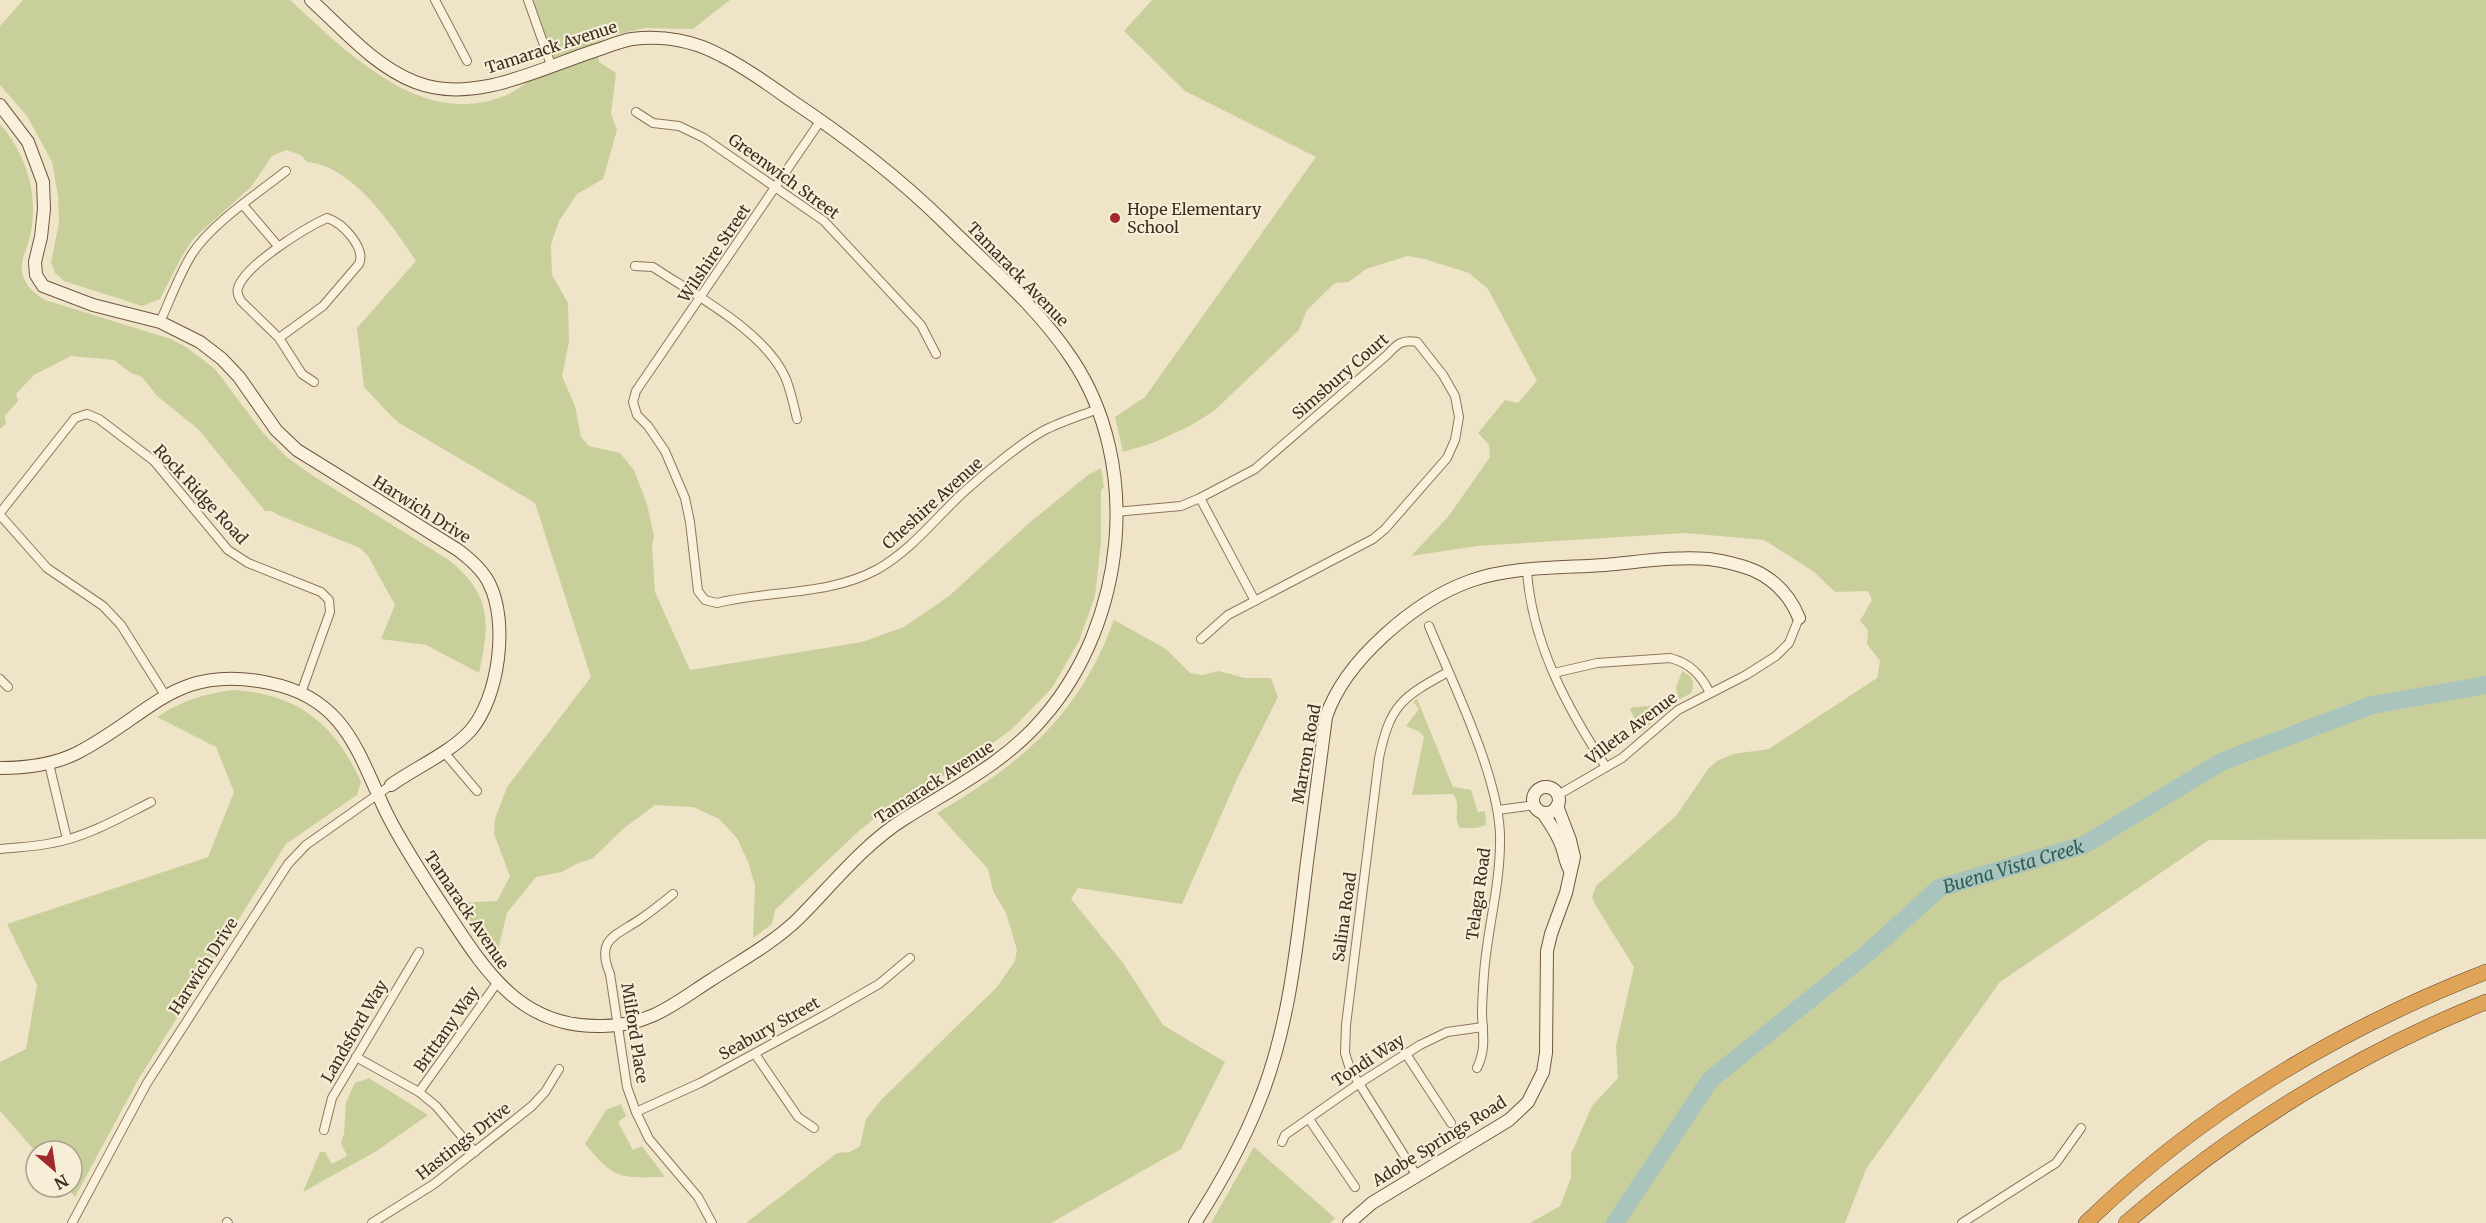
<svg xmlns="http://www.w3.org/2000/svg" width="2486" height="1223" viewBox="0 0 2486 1223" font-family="Merriweather,serif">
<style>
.green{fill:#c9cf9b}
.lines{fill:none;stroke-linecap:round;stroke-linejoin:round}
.river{stroke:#a9c4bc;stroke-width:18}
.street-casing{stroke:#8d765c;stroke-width:10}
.secondary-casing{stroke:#6f573f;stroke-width:14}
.highway-casing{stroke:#5b4430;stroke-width:16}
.street{stroke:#faf1dc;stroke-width:8}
.secondary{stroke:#faf1dc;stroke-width:12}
.highway{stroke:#e0a458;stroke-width:15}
.poi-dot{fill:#9e2a2b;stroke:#f7eed8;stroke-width:2}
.labels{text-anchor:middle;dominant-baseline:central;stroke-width:4.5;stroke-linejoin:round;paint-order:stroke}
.street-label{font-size:16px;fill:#3d2e20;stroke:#f7eed8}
.poi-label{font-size:16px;fill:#3d2e20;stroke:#f7eed8;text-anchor:start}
.water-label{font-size:18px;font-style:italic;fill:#2f5d5a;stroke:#f7eed8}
</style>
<rect width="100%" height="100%" fill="#f0e4c8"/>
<g class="green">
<path d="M 23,0 L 290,0 C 346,51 424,133 509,94 C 523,87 537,74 551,65 L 528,0 L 730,0 L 693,29 L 645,28 L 610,36 L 595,44 L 599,62 L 616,73 L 611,114 L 617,130 L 603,179 L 577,194 L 559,221 L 551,244 L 552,275 L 568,303 L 569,342 L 562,376 L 575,406 L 581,437 L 589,446 L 620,453 L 634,470 L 647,504 L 654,536 L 652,547 L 655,592 L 690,670 L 862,642 L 904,627 L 949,596 L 1028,524 L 1088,475 L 1101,468 L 1104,487 L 1101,490 L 1101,543 L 1095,596 L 1079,641 L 1052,688 L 1012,729 L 964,764 L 889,807 L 860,830 L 775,910 L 772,924 L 753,938 L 755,885 L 748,862 L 737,838 L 719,819 L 693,807 L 655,805 L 623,829 L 592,859 L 578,863 L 562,872 L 536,877 L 507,913 L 496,958 L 472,922 L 468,921 L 456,903 L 497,901 L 510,876 L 494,834 L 495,819 L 507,787 L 591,677 L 535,503 L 399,423 C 386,412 376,399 364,387 L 357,328 L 416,261 C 393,226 352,165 307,162 L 301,155 L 286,150 L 272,156 L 251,187 L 193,239 L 181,258 L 160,299 L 142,306 L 64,281 L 55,273 L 51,263 L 59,222 L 58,196 L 52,162 L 27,116 L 0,85 L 0,26 Z"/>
<path d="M 1152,0 L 2486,0 L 2486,839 L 2209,840 L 2000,982 L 1866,1169 L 1845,1223 L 1530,1223 L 1560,1206 L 1571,1178 L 1571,1154 L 1592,1106 L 1618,1078 L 1616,1046 L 1634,967 L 1596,906 L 1592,897 L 1596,886 L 1676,816 L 1708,769 L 1717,761 L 1733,754 L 1769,749 L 1877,678 L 1880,661 L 1867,644 L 1868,630 L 1860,621 L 1872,600 L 1868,591 L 1835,592 L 1813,571 L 1764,540 L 1685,533 L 1477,546 L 1411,556 L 1448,517 L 1490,457 L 1489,445 L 1478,433 L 1505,400 L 1518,403 L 1537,381 L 1488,289 L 1469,273 L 1424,259 L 1408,256 L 1366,269 L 1349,282 L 1335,283 L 1307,310 L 1299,330 L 1214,411 L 1190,426 L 1153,443 L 1123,452 L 1115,417 L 1145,397 L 1316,157 L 1185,91 L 1124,31 Z"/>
<path d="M 0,124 C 26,154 38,192 31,232 C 29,245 20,259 22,272 C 25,286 34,293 45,300 L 171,339 L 186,347 L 215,369 L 264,434 L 288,458 L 315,477 L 449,560 C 492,595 490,623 479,673 L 426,645 L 381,639 L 395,605 L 368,556 L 360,548 L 276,514 L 272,511 L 265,511 L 198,429 L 157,396 L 142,377 L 131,373 L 114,360 L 71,356 L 34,375 L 16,394 L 18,401 L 5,416 L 6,424 L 0,429 Z"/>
<path d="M 1114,620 L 1166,649 L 1190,673 L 1202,675 L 1219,671 L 1245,678 L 1271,678 L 1278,697 L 1237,779 L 1182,904 L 1078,888 L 1071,899 L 1123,963 L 1163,1025 L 1225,1062 L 1181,1149 L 1051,1223 L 746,1223 L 837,1153 L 850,1152 L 860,1146 L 866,1119 L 882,1099 L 997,987 L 1015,961 L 1017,950 L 1006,913 L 993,891 L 988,869 L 937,813 C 1023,762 1078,717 1114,620 Z"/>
<path d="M 1682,671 C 1692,676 1696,682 1691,693 L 1679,700 L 1676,688 Z"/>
<path d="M 234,690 C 298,694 336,725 361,782 L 357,795 L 286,844 L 138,1080 L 75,1197 L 66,1187 L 72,1187 L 72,1151 L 36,1152 L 0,1111 L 0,1062 L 26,1049 L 37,985 L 7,924 L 208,857 L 234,792 L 216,747 L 157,717 C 184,700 203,694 234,690 Z"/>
<path d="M 1417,699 L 1453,787 L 1471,790 L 1478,812 L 1485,811 L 1486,825 L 1476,828 L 1460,828 C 1452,817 1462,805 1453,794 L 1412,795 L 1424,737 L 1420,732 L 1406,726 L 1419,709 L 1413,702 Z"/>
<path d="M 1669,705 L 1670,706 L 1641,732 L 1630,709 L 1633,707 Z"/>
<path d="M 369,1078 L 428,1115 L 375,1152 L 303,1192 L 320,1152 L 325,1152 L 332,1164 L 347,1156 L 341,1143 L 344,1134 L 346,1102 L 355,1083 Z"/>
<path d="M 621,1104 L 626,1116 L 618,1122 L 633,1150 L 642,1146 L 665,1177 C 618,1178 616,1180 585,1144 L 606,1110 Z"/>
<path d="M 1254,1147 L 1335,1218 L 1330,1223 L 1211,1223 Z"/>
</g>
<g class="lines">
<path class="river" id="s1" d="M 1615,1223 L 1710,1080 L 1870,951 L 1939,888 L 2084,845 L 2221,762 L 2372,705 L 2486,685"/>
<defs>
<g id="street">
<path d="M 435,0 L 467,61"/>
<path d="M 528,0 L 551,65"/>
<path d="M 636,112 L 653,123 L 679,126 L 704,138 L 824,221 L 921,325 L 936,354"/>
<path d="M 821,120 L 636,391 L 633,402 L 637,415 L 648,426 L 665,451 L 685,498 L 690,522 L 698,591 L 705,600 L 717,603 C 770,590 829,596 878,569 C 914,548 936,517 966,490 C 985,473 1021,443 1043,431 C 1060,422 1080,416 1098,409"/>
<path d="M 243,205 L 278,246"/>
<path d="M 635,266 L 653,267 C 695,295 766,332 786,379 C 791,392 794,406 797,419"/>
<path d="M 160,322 C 170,300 179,275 192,254 C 211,224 258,193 286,171"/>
<path d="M 279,338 L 323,306 L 359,264 C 366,248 343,223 327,218 C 305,228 245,265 238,288 C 236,293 239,297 241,301 L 279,338 L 302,374 L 314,382"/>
<path d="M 1200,498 L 1255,601"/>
<path d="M 1115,512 L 1181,506 L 1200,498 L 1255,469 L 1387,355 C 1397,344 1402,339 1417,342 L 1443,375 L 1455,396 L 1459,417 L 1455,440 L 1447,458 L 1385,529 L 1373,539 L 1228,615 L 1201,639"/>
<path d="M 0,513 L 75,418 L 87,414 L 99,419 L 154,461 L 228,550 L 248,563 L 321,592 L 329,600 L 330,612 L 301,693"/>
<path d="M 0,515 L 47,568 L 103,606 L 121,625 L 165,695"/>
<path d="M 1527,571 C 1532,643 1567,708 1606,767"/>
<path d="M 1429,626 C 1453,684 1502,782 1500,842 C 1500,887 1487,930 1484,974 C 1483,987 1482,1001 1482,1015 C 1483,1035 1486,1050 1477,1068"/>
<path d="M 1554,673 L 1597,663 L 1670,658 C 1690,663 1701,675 1710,693"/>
<path d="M 0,679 L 8,687"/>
<path d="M 443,751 L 477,791"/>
<path d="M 49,764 L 67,839"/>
<path d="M 1558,795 L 1622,758 L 1678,710 L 1746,675 L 1776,656 L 1789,643 L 1799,618"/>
<path d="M 1498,810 L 1535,805"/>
<path d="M 0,849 C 17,847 35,847 52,843 C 87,837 119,818 151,802"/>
<path d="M 673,894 C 662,903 651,912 639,920 C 613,937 596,940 610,974 L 627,1087 L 636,1112 L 649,1139 L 698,1197 L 712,1223"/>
<path d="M 755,1054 L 798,1117 L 814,1128"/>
<path d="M 1406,1054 L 1451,1123"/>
<path d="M 356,1057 L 419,1092 L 436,1106 L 475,1152"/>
<path d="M 419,1092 L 497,983"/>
<path d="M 636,1112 L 700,1083 L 825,1015 L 879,984 L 910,958"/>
<path d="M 1309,1119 L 1355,1187"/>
<path d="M 324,1130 L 332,1098 L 419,952"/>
<path d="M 1282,1142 L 1285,1135 L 1358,1084 L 1420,1045 L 1447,1032 L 1483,1027"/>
<path d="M 1417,1176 L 1350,1069 L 1345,1053 L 1346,1025 L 1379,758 C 1390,705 1402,697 1448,672"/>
<path d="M 227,1222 L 228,1223"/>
<path d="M 72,1223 L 147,1083 L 288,864 L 306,845 L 391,785"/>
<path d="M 372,1223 L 434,1184 L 532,1106 L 545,1092 L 559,1069"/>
<path d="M 1962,1223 L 2056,1163 L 2081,1128"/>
</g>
<g id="secondary">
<path d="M 0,105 L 28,142 L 43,182 L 44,209 L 41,237 L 35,262 L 36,275 L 43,286 L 93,305 L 160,322 L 200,342 L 222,359 L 239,377 L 276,430 L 297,450 L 458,550 C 470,559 482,569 489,583 C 509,622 499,698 470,731 C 451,752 415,768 391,785"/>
<path d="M 0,768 C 27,768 53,765 77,753 C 151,715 175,663 269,683 C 346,698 358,754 387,814 C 403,846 423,876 442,905 C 483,967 518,1029 603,1026 C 620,1026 638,1022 654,1015 C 674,1006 692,992 711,980 C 740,961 772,944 798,919 C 832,885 863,845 904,819 C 953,788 1005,763 1043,718 C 1126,623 1143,465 1072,359 C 1037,306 989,267 945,223 C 897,176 845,136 789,99 C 768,84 746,68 722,56 C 695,41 663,35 632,39 C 620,41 606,47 594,51 C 539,69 473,105 415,82 C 374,66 343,29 311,0"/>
<circle cx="1546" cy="800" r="13"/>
<path d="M 1543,813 C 1550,824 1558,834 1562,847 C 1565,855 1565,862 1570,870"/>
<path d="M 1195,1223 C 1220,1184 1242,1145 1259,1102 C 1290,1025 1297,943 1307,862 C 1313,813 1320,765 1326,717 C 1345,660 1415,601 1470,581 C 1512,566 1562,568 1605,565 C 1639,562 1675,556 1709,559 C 1724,561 1740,565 1753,570 C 1776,580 1790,596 1799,618"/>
<path d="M 1349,1223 L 1372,1203 L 1509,1120 L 1528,1102 L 1543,1072 L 1546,1053 L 1547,951 L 1551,934 L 1566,893 L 1574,857 L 1570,840 L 1557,806"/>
</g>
<g id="highway">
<path d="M 2086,1223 C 2200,1112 2339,1029 2486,972"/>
<path d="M 2126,1223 C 2234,1130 2353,1055 2486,1002"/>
</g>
</defs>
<use href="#street" class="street-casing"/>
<use href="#secondary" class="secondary-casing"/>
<use href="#highway" class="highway-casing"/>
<use href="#street" class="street"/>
<use href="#secondary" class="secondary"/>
<use href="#highway" class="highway"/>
</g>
<circle class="poi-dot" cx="1115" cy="218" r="6"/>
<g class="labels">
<g class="street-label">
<text transform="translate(551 47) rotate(-18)">Tamarack Avenue</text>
<text transform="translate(784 176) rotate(36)">Greenwich Street</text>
<text transform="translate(714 253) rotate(-56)">Wilshire Street</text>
<text transform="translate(1018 274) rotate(46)">Tamarack Avenue</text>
<text transform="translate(1340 376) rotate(-41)">Simsbury Court</text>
<text transform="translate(201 494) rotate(47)">Rock Ridge Road</text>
<text transform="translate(932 503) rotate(-42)">Cheshire Avenue</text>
<text transform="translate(422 509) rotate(32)">Harwich Drive</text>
<text transform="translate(1631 728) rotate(-37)">Villeta Avenue</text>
<text transform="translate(1306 754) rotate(-80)">Marron Road</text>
<text transform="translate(934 782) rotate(-33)">Tamarack Avenue</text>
<text transform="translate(1478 894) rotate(-82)">Telaga Road</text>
<text transform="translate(467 910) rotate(56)">Tamarack Avenue</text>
<text transform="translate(1344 917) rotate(-82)">Salina Road</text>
<text transform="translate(203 966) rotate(-57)">Harwich Drive</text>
<text transform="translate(769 1028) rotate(-29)">Seabury Street</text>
<text transform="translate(446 1029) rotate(-55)">Brittany Way</text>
<text transform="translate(354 1031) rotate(-60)">Landsford Way</text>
<text transform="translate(635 1033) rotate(81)">Milford Place</text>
<text transform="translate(1368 1060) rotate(-33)">Tondi Way</text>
<text transform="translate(463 1141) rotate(-38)">Hastings Drive</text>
<text transform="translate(1439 1141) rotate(-32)">Adobe Springs Road</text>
</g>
<g class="poi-label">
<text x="1127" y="209">Hope Elementary<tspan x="1127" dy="18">School</tspan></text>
</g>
<g class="water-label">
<text stroke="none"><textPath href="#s1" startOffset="548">Buena Vista Creek</textPath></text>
</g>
</g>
<g transform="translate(54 1169) rotate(151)"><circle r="28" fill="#f7eed8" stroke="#ada18e" stroke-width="1.5"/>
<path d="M0-4.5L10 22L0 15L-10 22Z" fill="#9e2a2b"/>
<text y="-9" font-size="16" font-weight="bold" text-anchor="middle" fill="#3d2e20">N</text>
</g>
</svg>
